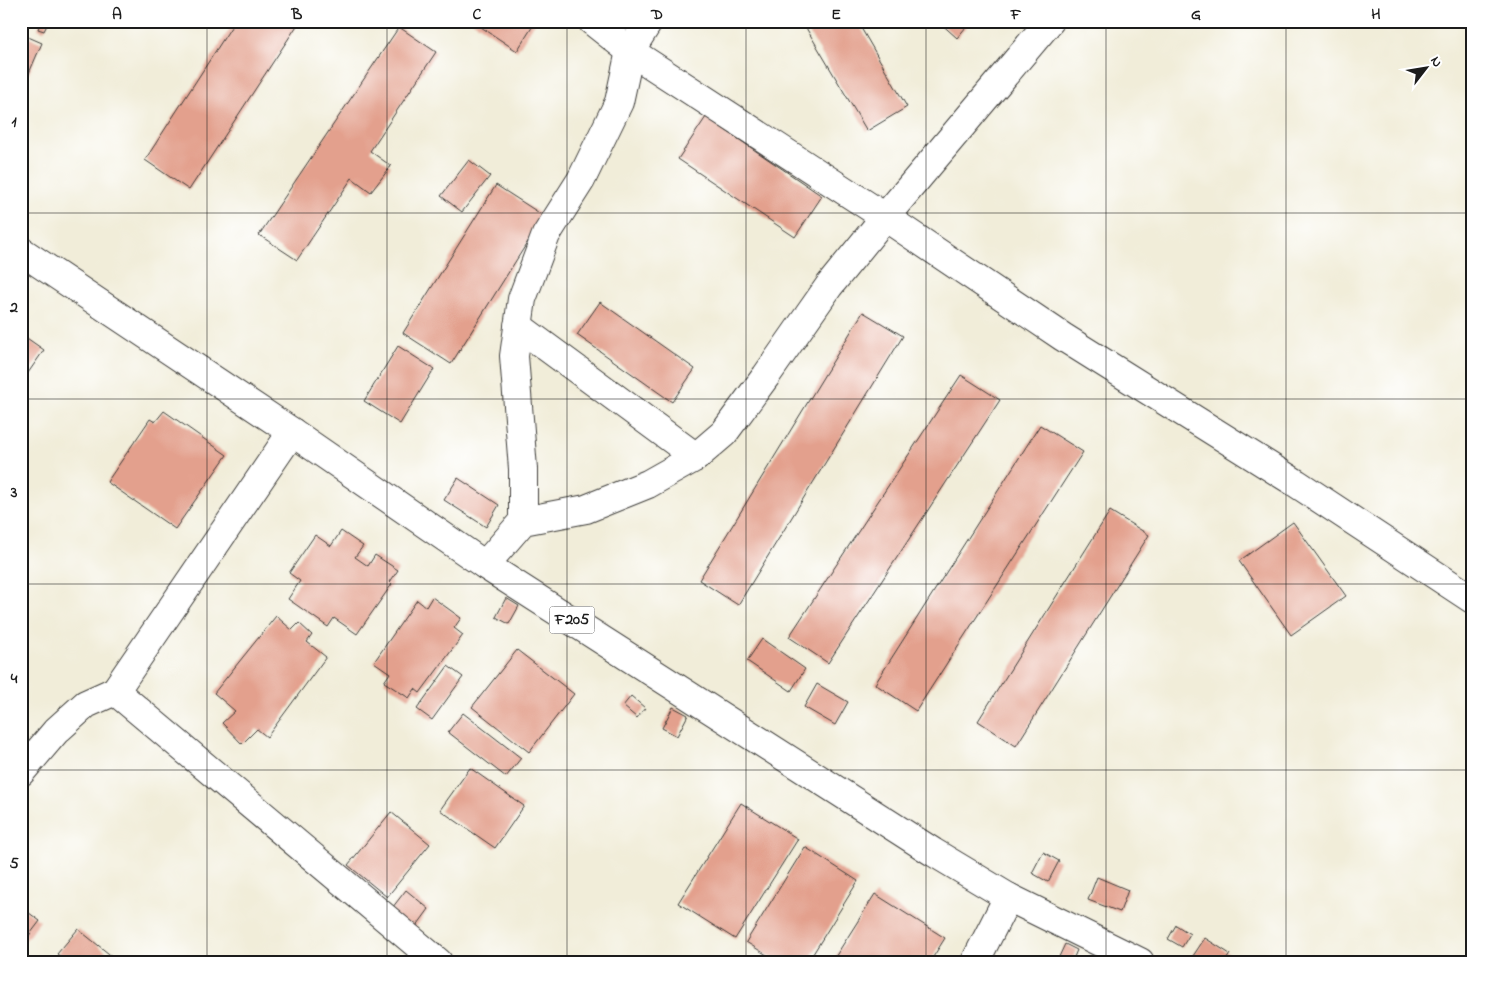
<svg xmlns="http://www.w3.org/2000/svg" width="1493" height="983" viewBox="0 0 1493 983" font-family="'Indie Flower',sans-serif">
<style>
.building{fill:#e3a08d}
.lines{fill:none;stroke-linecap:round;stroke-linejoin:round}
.minor-casing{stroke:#3c3b38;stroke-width:30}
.primary-casing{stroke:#3c3b38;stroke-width:30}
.minor{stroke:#fff;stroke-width:28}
.primary{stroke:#fff;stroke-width:28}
.grid{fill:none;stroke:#1c1c1c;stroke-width:1;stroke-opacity:0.55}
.labels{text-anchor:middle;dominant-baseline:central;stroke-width:4;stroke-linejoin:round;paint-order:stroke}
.shield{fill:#fff;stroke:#606060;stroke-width:1}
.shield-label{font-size:16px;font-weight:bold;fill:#1c1c1c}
.neatline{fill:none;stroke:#1c1c1c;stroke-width:2}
.grid-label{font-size:16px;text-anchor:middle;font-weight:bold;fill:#1c1c1c}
</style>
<rect width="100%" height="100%" fill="#fff"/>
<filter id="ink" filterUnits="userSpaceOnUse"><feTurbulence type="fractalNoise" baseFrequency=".02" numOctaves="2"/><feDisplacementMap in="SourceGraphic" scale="10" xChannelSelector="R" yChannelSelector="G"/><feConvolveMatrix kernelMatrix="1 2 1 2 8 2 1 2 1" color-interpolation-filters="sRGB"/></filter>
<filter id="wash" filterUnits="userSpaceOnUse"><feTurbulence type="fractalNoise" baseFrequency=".0096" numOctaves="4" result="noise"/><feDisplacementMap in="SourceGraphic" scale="20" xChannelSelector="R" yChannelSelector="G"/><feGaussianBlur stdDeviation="1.12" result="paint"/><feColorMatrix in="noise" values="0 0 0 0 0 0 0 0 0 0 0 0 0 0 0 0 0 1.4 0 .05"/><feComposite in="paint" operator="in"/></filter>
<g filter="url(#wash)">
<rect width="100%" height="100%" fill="#f1edd9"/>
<g id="blocks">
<g class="building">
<path d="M 41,21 L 49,21 L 44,31 L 38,29 Z"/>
<path d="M 235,21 L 300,21 L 189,190 L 145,160 Z"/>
<path d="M 472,21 L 536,21 L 517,51 Z"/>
<path d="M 802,21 L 857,21 L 907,107 L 867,131 Z"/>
<path d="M 938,21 L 971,21 L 957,38 Z"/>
<path d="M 399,27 L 436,52 L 370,151 L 391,166 L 371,192 L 352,178 L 297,260 L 259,235 Z"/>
<path d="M 26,36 L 42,43 L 26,80 L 21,78 L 21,45 Z"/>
<path d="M 706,117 L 822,196 L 795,237 L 678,159 Z"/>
<path d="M 469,160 L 490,176 L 462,212 L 441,196 Z"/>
<path d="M 496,185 L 544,216 L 451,364 L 403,333 Z"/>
<path d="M 600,302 L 695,369 L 672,402 L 577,335 Z"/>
<path d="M 863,312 L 903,336 L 738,605 L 699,580 Z"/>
<path d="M 21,334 L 44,350 L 21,383 Z"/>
<path d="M 398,346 L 434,369 L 400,424 L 364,401 Z"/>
<path d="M 961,375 L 1000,400 L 828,663 L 789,637 Z"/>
<path d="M 164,411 L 227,455 L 175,529 L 107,482 L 150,419 L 155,422 Z"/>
<path d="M 1040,425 L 1083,452 L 916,711 L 875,684 Z"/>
<path d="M 458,478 L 499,505 L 486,527 L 444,500 Z"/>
<path d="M 1110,511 L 1149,535 L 1016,746 L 978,721 Z"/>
<path d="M 1293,522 L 1346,596 L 1291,635 L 1239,561 Z"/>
<path d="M 341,531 L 363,546 L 355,557 L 368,566 L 375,555 L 398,570 L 390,582 L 392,584 L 357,634 L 334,618 L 328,627 L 288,599 L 300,581 L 289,573 L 315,535 L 331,546 Z"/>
<path d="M 432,597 L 461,618 L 454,628 L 463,635 L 420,693 L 415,689 L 409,698 L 384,682 L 390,673 L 374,662 L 417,600 L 426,607 Z"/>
<path d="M 506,598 L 519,606 L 509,624 L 496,617 Z"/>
<path d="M 276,616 L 292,630 L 299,623 L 312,635 L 307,642 L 326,657 L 267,737 L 257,729 L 242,744 L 222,723 L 235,711 L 214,693 Z"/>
<path d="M 762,639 L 805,669 L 791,691 L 747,661 Z"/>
<path d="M 517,650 L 574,694 L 529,752 L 472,707 Z"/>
<path d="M 448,666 L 463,677 L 432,720 L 417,709 Z"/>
<path d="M 817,684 L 848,702 L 835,725 L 804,707 Z"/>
<path d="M 631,696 L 645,708 L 637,718 L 623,706 Z"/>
<path d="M 673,707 L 688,715 L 677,736 L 662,728 Z"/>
<path d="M 463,713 L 521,758 L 506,777 L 448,732 Z"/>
<path d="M 470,768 L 524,806 L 495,848 L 440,810 Z"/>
<path d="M 741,803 L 798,839 L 735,939 L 678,903 Z"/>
<path d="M 391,812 L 430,844 L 387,897 L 348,865 Z"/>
<path d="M 805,847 L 858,881 L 808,962 L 778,962 L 746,942 Z"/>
<path d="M 1043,852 L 1059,861 L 1048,882 L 1032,873 Z"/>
<path d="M 1097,877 L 1128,890 L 1120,912 L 1088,900 Z"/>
<path d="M 406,890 L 429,909 L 413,931 L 389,912 Z"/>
<path d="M 875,894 L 945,938 L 930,962 L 832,962 Z"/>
<path d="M 21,907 L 40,921 L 21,946 Z"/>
<path d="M 1176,925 L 1190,934 L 1182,947 L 1168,939 Z"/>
<path d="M 78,929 L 119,962 L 67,962 L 57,954 Z"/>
<path d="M 1205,938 L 1230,954 L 1225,962 L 1201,962 L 1193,956 Z"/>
<path d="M 1065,944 L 1077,950 L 1072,962 L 1063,962 L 1058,959 Z"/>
</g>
</g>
</g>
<g filter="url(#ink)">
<use href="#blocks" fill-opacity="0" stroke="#3c3b38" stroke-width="1"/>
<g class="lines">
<defs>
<g id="minor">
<path d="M 592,21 L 630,51 L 885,217 L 1063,337 L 1296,483 L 1472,599"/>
<path d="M 518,326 L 696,457"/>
<path d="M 292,432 L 115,691 L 438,962"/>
<path d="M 523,521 L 523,469 L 514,356 L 522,299 L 546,235 L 581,180 L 619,102 L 630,51 L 649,21"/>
<path d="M 485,565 L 523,521 L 586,509 L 648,484 L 696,457 L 724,433 L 766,376 L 829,286 L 885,217 L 1050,21"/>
<path d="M 21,772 L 56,731 L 86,704 L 115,691"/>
<path d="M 975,962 L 1008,897"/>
</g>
<path id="primary" d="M 21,251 L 292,432 L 485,565 L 933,852 L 1008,897 L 1140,962"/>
</defs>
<use href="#minor" class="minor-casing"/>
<use href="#primary" class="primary-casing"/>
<use href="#minor" class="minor"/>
<use href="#primary" class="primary"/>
</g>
</g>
<path class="grid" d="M 207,21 L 207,962M 387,21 L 387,962M 567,21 L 567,962M 746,21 L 746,962M 926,21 L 926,962M 1106,21 L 1106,962M 1286,21 L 1286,962M 21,213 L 1472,213M 21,399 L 1472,399M 21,584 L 1472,584M 21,770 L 1472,770"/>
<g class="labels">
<rect class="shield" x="549.5" y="606.5" width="45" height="27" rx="4"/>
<g class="shield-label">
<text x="572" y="620">F205</text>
</g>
</g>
<rect width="1493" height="983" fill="none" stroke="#fff" stroke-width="55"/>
<g transform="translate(1426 68) rotate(59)" stroke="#ffffff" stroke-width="4" paint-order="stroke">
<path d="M0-4L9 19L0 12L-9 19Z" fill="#1c1c1c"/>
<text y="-8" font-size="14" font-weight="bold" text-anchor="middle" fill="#1c1c1c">N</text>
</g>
<rect x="28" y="28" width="1438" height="928" class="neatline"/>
<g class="grid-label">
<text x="117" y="19">A</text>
<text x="297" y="19">B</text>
<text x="477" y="19">C</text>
<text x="657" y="19">D</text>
<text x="836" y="19">E</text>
<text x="1016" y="19">F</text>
<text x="1196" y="19">G</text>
<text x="1376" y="19">H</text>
<text x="14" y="126">1</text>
<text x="14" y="312">2</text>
<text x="14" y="497">3</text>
<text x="14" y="683">4</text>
<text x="14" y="868">5</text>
</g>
</svg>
